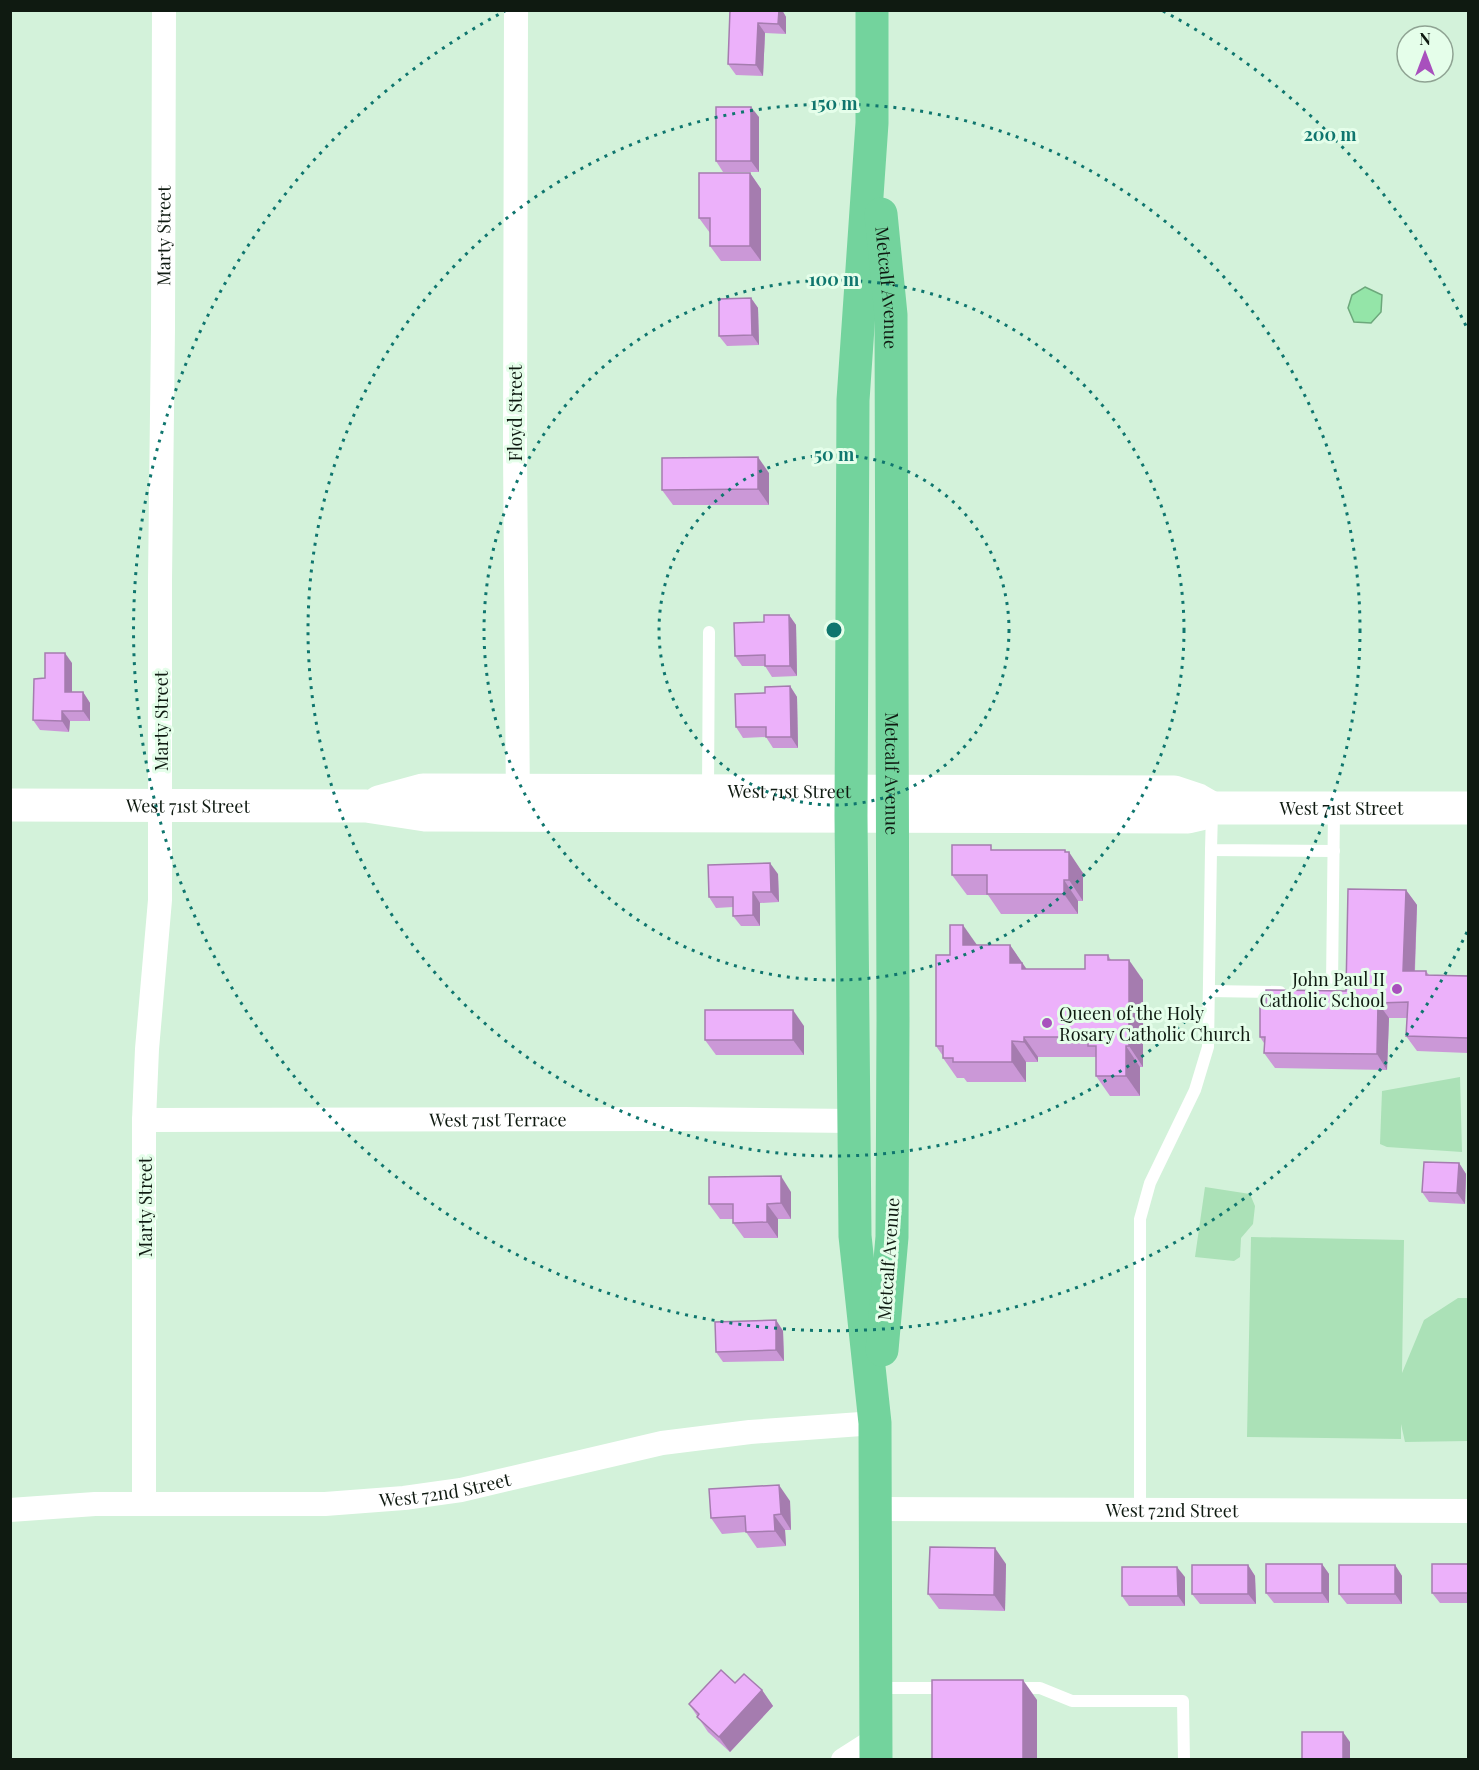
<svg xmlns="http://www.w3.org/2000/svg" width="1479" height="1770" viewBox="0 0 1479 1770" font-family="'Playfair Display',serif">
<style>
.green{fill:#abe1b7}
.water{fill:#94e5a8;stroke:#6ca87b;stroke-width:1.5}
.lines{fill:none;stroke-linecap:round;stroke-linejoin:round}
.lane{stroke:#fff;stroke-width:12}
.street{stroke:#fff;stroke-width:24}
.secondary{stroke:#fff;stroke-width:33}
.primary{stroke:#73d39d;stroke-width:33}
.wall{fill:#cb98d7}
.shaded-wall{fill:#a57caf}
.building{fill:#ecb1fa;stroke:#a57caf;stroke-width:1.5}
.ring{fill:none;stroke:#0f766e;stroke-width:3;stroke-dasharray:3 6}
.poi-dot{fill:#a850bd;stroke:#e5feea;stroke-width:2}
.labels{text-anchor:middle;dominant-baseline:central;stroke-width:6;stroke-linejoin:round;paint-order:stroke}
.street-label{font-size:18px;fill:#0f1a11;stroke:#e5feea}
.poi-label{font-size:18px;fill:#0f1a11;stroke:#e5feea;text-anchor:end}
.centre{fill:#0f766e;stroke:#e5feea;stroke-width:3}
.ring-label{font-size:18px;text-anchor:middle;font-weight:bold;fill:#0f766e;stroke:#e5feea;stroke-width:6;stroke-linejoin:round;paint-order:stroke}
</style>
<rect width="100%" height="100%" fill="#d3f2da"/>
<g class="green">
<path d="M 1460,1077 L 1462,1152 L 1387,1147 L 1380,1144 L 1382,1091 Z"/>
<path d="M 1205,1187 L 1250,1194 L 1255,1206 L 1253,1224 L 1241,1238 L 1240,1257 L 1234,1261 L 1195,1257 Z"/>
<path d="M 1251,1237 L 1404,1240 L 1402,1373 L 1424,1320 L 1458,1298 L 1468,1298 L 1468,1441 L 1405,1442 L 1401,1424 L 1401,1439 L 1247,1437 Z"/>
</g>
<path class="water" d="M 1365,287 L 1382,295 L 1381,312 L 1371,323 L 1354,322 L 1348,308 L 1352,295 Z"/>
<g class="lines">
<g class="lane">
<path d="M 708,790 L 709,632"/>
<path d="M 1212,812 L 1211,850 L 1334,851"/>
<path d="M 1209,991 L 1280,992"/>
<path d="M 1313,993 L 1325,993 L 1332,985 L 1334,810"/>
<path d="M 1140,1510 L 1140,1219 L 1150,1183 L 1195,1090 L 1208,1047 L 1211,850"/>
<path d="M 876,1688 L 949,1688"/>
<path d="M 1014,1688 L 1040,1688 L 1072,1701 L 1183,1701 L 1184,1760"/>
</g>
<g class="street">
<path d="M 516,10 L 515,452 L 518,806"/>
<path id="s1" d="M 144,1120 L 684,1119 L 853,1121"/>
<path id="s2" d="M 144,1504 L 144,1120 L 147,1049 L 160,900 L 160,580 L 163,329 L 164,10"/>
<path id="s3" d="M 875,1509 L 1468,1511"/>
<path id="s4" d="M 10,1510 L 95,1504 L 325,1504 L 404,1498 L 461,1490 L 662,1443 L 750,1432 L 875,1423"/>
<path d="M 843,1760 L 876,1739"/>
</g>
<g class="secondary">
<path id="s5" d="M 379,802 L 423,790 L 1174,792 L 1198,800 L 1212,808"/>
<path id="s6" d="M 10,805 L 366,806 L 425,815 L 1188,817 L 1201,814 L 1212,808 L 1468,808"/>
</g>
<g class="primary">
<path d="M 872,10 L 872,123 L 853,400 L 851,816 L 855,1236 L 875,1423 L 876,1760"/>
<path id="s7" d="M 881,214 L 891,315 L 893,1020 L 892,1237 L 882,1350"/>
</g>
</g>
<g class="wall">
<path d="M 730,10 L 782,10 L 786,17 L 786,34 L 765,33 L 763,76 L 736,75 L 728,64 Z"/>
<path d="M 759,117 L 759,172 L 723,172 L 716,161 Z"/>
<path d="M 750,173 L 761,189 L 761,261 L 721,261 L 710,246 L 710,233 L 699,218 Z"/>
<path d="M 751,298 L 758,308 L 759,345 L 727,346 L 719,336 Z"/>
<path d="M 769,473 L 769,505 L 673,505 L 662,490 Z"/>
<path d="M 789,615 L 796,625 L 797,676 L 772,677 L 765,666 L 742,666 L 735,656 L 764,622 Z"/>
<path d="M 72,663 L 72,692 L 83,692 L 90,703 L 90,721 L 70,721 L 69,732 L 40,730 L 33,720 L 45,678 Z"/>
<path d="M 790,686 L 797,697 L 798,748 L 773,748 L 766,737 L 743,738 L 736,727 Z"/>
<path d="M 994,850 L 1066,852 L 1083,873 L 1083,901 L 1078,901 L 1078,914 L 1001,914 L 988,895 L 967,895 L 952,875 Z"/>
<path d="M 778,874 L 779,902 L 760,903 L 760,926 L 741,926 L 733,916 L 733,907 L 716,908 L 709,897 Z"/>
<path d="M 1406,890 L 1417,905 L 1415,971 L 1426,971 L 1429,975 L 1468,976 L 1468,1053 L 1417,1051 L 1406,1036 L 1407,1018 L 1389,1018 L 1387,1070 L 1275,1068 L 1264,1053 L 1264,1043 L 1260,1037 L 1346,991 Z"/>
<path d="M 977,945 L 1010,945 L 1026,969 L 1085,969 L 1108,955 L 1111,960 L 1143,980 L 1143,1067 L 1140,1067 L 1140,1096 L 1110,1096 L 1096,1076 L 1096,1057 L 1038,1057 L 1038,1062 L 1026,1062 L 1026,1082 L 967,1082 L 964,1078 L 957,1078 L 943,1058 L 943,1056 L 936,1046 L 950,955 Z"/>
<path d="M 804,1026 L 804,1055 L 716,1055 L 705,1040 Z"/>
<path d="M 1459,1163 L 1466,1174 L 1465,1204 L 1429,1202 L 1422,1192 Z"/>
<path d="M 791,1192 L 791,1219 L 778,1219 L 778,1238 L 744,1238 L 733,1223 L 733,1219 L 720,1219 L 709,1204 Z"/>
<path d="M 776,1320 L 783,1331 L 784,1361 L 723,1362 L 716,1352 Z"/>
<path d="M 790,1501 L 791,1530 L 785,1530 L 786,1546 L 757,1548 L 746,1532 L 722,1534 L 711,1518 Z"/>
<path d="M 1006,1564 L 1005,1611 L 939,1609 L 928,1594 Z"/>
<path d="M 1322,1564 L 1329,1574 L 1329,1603 L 1274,1603 L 1266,1593 Z"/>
<path d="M 1468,1564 L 1468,1603 L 1440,1603 L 1432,1593 Z"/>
<path d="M 1248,1565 L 1255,1576 L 1256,1604 L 1200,1604 L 1192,1594 Z"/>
<path d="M 1395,1565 L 1402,1576 L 1402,1604 L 1347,1604 L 1339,1594 Z"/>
<path d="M 1185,1577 L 1185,1606 L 1129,1606 L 1122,1596 Z"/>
<path d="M 735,1683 L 762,1690 L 773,1706 L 730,1752 L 708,1732 L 689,1704 Z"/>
</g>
<g class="shaded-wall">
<path d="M 779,10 L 782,10 L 786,17 L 786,34 L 778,24 Z"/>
<path d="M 758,23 L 765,33 L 763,76 L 756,65 Z"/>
<path d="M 751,107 L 759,117 L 759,172 L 751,161 Z"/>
<path d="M 750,173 L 761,189 L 761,261 L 750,246 Z"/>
<path d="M 751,298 L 758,308 L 759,345 L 752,335 Z"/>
<path d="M 758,457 L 769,473 L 769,505 L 758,489 Z"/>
<path d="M 789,615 L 796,625 L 797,676 L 790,666 Z"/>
<path d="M 65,653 L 72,663 L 72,702 L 65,692 Z"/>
<path d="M 790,686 L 797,697 L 798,748 L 791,737 Z"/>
<path d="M 83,692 L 90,703 L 90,721 L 83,711 Z"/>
<path d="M 62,711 L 70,721 L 69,732 L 62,721 Z"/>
<path d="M 1065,850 L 1069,856 L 1069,852 L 1083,873 L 1083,901 L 1069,880 Z"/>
<path d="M 770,863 L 778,874 L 779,902 L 771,892 Z"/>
<path d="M 1064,880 L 1078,901 L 1078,914 L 1064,894 Z"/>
<path d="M 1406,890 L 1417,905 L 1414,986 L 1403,971 Z"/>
<path d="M 753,892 L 760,903 L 760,926 L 753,915 Z"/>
<path d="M 963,925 L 977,945 L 963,945 Z"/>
<path d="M 1010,945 L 1037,984 L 1010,963 Z"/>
<path d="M 1129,960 L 1143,980 L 1143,1067 L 1129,1046 Z"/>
<path d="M 1378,1003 L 1389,1018 L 1387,1070 L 1377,1054 Z"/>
<path d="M 793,1010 L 804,1026 L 804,1055 L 793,1040 Z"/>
<path d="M 1024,1037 L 1038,1057 L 1038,1062 L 1024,1042 Z"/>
<path d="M 1012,1041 L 1026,1062 L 1026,1082 L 1012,1062 Z"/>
<path d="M 1126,1046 L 1140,1067 L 1140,1096 L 1126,1076 Z"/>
<path d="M 1459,1163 L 1466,1174 L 1465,1204 L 1457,1193 Z"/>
<path d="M 781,1176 L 791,1192 L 791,1219 L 781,1203 Z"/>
<path d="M 767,1204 L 778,1219 L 778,1238 L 767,1222 Z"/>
<path d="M 776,1320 L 783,1331 L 784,1361 L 776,1350 Z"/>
<path d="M 779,1485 L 790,1501 L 791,1530 L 781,1514 Z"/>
<path d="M 774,1515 L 785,1530 L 786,1546 L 775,1531 Z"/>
<path d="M 995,1548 L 1006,1564 L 1005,1611 L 994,1595 Z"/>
<path d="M 1322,1564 L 1329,1574 L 1329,1603 L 1322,1593 Z"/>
<path d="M 1248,1565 L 1255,1576 L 1256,1604 L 1248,1594 Z"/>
<path d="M 1395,1565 L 1402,1576 L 1402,1604 L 1395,1594 Z"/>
<path d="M 1177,1567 L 1185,1577 L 1185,1606 L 1178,1596 Z"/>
<path d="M 1023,1680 L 1037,1700 L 1037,1760 L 1023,1760 Z"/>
<path d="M 762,1690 L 773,1706 L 730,1752 L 719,1737 Z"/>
<path d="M 1343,1732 L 1350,1742 L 1350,1760 L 1343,1760 Z"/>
</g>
<g class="building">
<path d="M 730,10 L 779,10 L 778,24 L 758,23 L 756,65 L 728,64 Z"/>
<rect x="716" y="107" width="35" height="54"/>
<path d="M 699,173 L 750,173 L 750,246 L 710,246 L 710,218 L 699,218 Z"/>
<path d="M 751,298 L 752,335 L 719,336 L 719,299 Z"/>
<path d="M 758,457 L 758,489 L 662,490 L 662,458 Z"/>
<path d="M 764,615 L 789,615 L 790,666 L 765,666 L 765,655 L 735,656 L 734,623 L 764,622 Z"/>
<path d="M 45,653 L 65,653 L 65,692 L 83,692 L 83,711 L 62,711 L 62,721 L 33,720 L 34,679 L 45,678 Z"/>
<path d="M 790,686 L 791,737 L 766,737 L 766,727 L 736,727 L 735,694 L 765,693 L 765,687 Z"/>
<path d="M 952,845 L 991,845 L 991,850 L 1065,850 L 1065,852 L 1069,852 L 1069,880 L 1064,880 L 1064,894 L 987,894 L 987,875 L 952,875 Z"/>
<path d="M 770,863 L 771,892 L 753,892 L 753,915 L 733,916 L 733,897 L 709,897 L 708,865 Z"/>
<path d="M 1348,889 L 1406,890 L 1403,971 L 1426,971 L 1426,975 L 1468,976 L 1468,1038 L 1406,1036 L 1408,1002 L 1378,1003 L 1377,1054 L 1264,1053 L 1265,1037 L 1260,1037 L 1260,1005 L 1266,1005 L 1266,990 L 1346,991 Z"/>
<path d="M 950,925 L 963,925 L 963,945 L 1010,945 L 1010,963 L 1022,963 L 1022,969 L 1085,969 L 1085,955 L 1108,955 L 1108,960 L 1129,960 L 1129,1046 L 1126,1046 L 1126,1076 L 1096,1076 L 1096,1046 L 1088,1046 L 1088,1037 L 1024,1037 L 1024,1042 L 1012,1041 L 1012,1062 L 953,1062 L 953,1058 L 943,1058 L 943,1046 L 936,1046 L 936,955 L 950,955 Z"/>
<rect x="705" y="1010" width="88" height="30"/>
<path d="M 1424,1162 L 1459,1163 L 1457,1193 L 1422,1192 Z"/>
<path d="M 781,1176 L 781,1203 L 767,1204 L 767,1222 L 733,1223 L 733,1204 L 709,1204 L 709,1177 Z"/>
<path d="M 776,1320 L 776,1350 L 716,1352 L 715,1322 Z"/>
<path d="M 779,1485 L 781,1514 L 774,1515 L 775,1531 L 746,1532 L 745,1516 L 711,1518 L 709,1489 Z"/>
<path d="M 930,1547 L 995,1548 L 994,1595 L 928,1594 Z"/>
<rect x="1266" y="1564" width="56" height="29"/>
<rect x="1432" y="1564" width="36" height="29"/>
<rect x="1192" y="1565" width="56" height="29"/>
<rect x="1339" y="1565" width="56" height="29"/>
<path d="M 1122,1567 L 1177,1567 L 1178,1596 L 1122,1596 Z"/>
<path d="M 721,1670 L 735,1683 L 744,1674 L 762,1690 L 719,1737 L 697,1717 L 699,1714 L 689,1704 Z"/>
<rect x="932" y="1680" width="91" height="80"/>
<rect x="1302" y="1732" width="41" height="28"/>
</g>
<g class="ring">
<circle cx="834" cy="630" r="175"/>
<circle cx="834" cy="630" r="350"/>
<circle cx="834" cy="630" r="526"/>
<path d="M1467 932A701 701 0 1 1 505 11M1163 11A701 701 0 0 1 1467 328"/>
</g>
<g class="poi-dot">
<circle cx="1397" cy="989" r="6"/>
<circle cx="1047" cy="1023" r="6"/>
</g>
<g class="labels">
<g class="street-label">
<text stroke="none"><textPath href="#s2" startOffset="1269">Marty Street</textPath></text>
<text stroke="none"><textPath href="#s7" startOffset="74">Metcalf Avenue</textPath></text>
<text transform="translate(515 413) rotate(-90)">Floyd Street</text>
<text transform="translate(161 721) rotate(-90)">Marty Street</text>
<text stroke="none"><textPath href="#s7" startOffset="560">Metcalf Avenue</textPath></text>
<text stroke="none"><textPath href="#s5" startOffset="412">West 71st Street</textPath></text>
<text stroke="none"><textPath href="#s6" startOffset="178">West 71st Street</textPath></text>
<text stroke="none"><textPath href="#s6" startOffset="1334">West 71st Street</textPath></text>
<text stroke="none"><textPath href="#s1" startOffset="354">West 71st Terrace</textPath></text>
<text transform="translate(145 1207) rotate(-90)">Marty Street</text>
<text transform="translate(888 1259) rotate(-86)">Metcalf Avenue</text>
<text stroke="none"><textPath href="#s4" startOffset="436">West 72nd Street</textPath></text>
<text stroke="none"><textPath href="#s3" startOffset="297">West 72nd Street</textPath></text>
</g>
<g class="poi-label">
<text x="1385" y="979">John Paul II<tspan x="1385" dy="21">Catholic School</tspan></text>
<text x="1059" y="1013" text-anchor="start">Queen of the Holy<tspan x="1059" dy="21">Rosary Catholic Church</tspan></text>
</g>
</g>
<circle cx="834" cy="630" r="9" class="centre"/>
<g class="ring-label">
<text x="834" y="110">150 m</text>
<text x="1330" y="141">200 m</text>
<text x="834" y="286">100 m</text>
<text x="834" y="461">50 m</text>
</g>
<rect width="1479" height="1770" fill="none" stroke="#0f1a11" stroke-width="24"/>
<g transform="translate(1425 54)"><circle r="28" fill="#e5feea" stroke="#8fa393" stroke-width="1.5"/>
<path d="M0-4.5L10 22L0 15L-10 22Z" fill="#a850bd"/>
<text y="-9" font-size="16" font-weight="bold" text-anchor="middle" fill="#0f1a11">N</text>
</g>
</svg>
